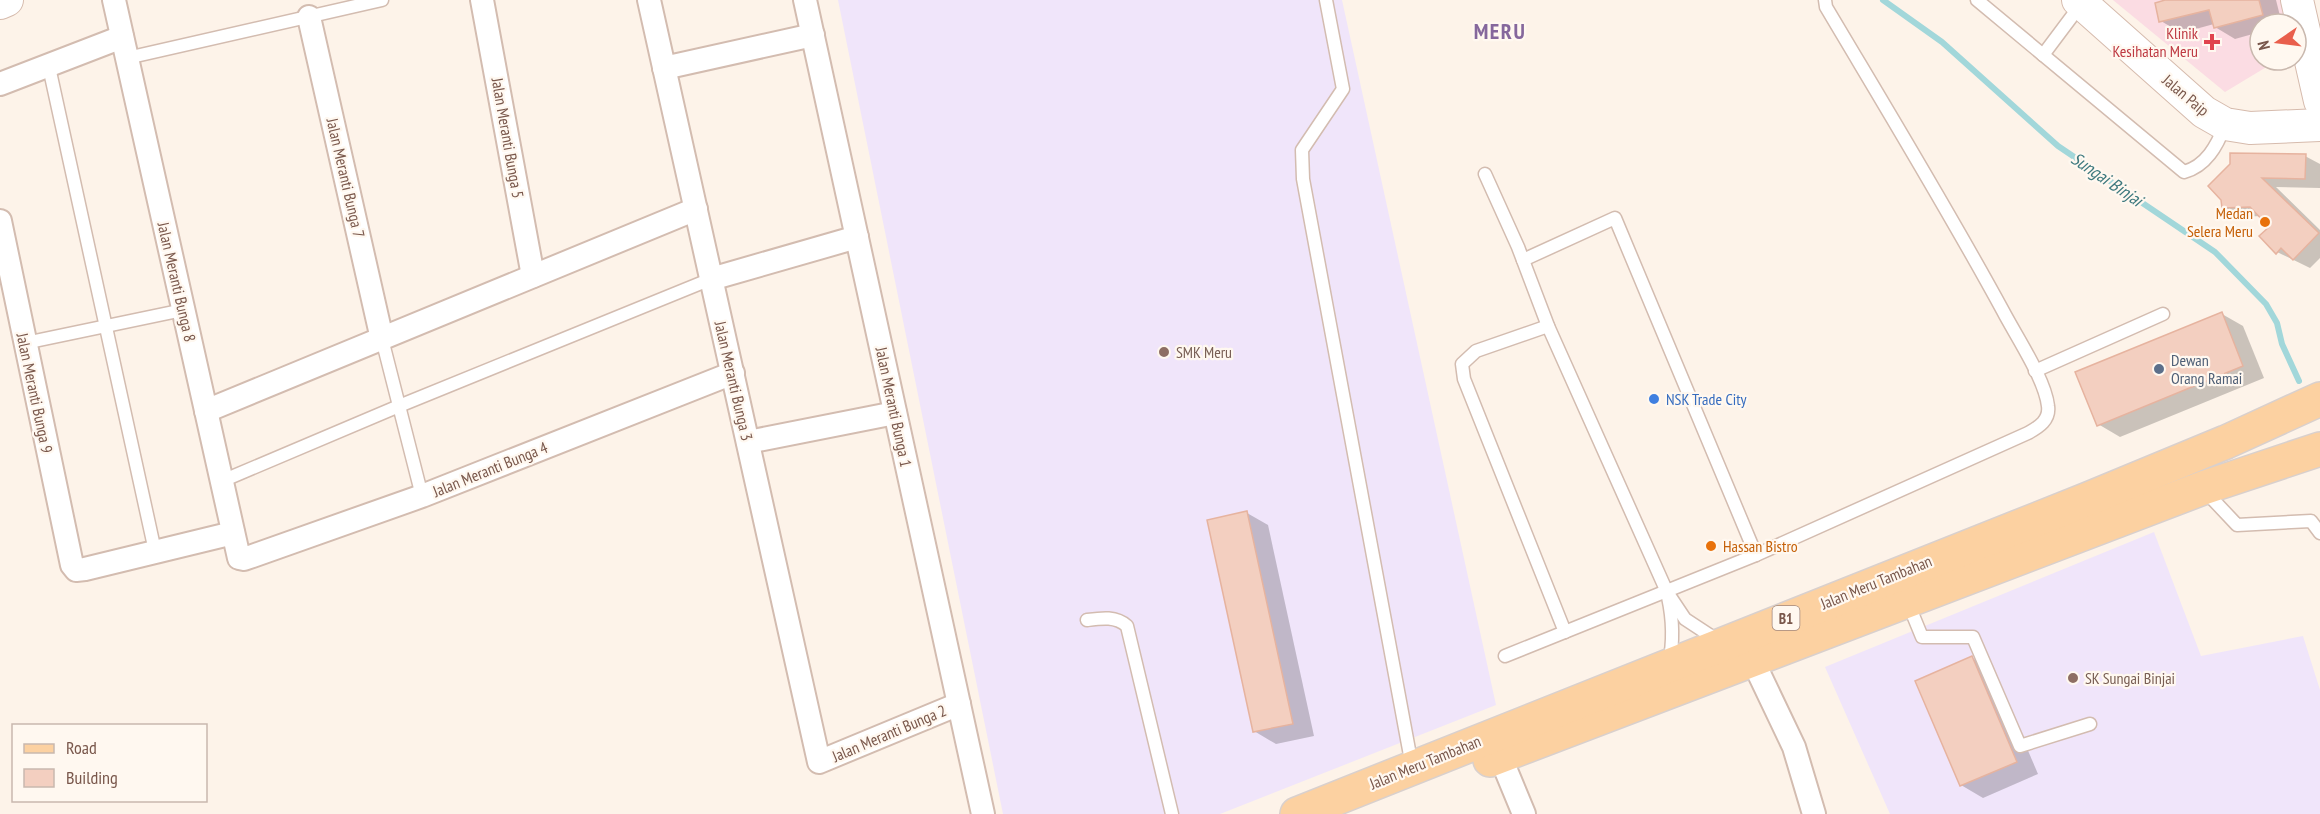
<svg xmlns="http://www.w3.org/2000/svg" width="2320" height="814" viewBox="0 0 2320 814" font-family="'PT Sans Narrow',sans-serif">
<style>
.education{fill:#f0e5fa}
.medical{fill:#fbdce3}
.shadow{fill:#0003}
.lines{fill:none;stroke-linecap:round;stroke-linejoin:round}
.stream{stroke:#a2d7da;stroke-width:6}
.building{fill:#f3cfc0;stroke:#e6b39f;stroke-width:1.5}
.lane-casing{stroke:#d3bcb0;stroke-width:15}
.street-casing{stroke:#d3bcb0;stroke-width:26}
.secondary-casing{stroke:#d6bbad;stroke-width:34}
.primary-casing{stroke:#d9d0cd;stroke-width:36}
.lane{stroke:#fff;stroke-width:12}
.street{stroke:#fff;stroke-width:22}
.secondary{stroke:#fff;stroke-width:32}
.primary{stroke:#fcd1a1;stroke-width:33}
.health-dot{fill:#e0444e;stroke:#fff8f0;stroke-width:2}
.food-dot{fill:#e8710a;stroke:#fff8f0;stroke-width:2}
.education-dot{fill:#8d6e63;stroke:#fff8f0;stroke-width:2}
.service-dot{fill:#5c6f8a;stroke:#fff8f0;stroke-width:2}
.shop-dot{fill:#3f7fe0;stroke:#fff8f0;stroke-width:2}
.labels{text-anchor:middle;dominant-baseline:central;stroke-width:4.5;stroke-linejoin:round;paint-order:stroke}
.shield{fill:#fff8f0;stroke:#a1877c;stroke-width:1.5}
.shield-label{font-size:15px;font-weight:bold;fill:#79574b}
.health-label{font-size:16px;fill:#be3a42;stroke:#fff8f0;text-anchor:end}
.street-label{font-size:16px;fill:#79574b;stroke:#fff8f0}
.food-label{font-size:16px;fill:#c56008;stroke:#fff8f0;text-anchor:end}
.education-label{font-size:16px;fill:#785e54;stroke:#fff8f0;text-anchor:start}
.service-label{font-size:16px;fill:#4e5e75;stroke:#fff8f0;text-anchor:start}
.shop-label{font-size:16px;fill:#366cbe;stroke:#fff8f0;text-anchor:start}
.water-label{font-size:18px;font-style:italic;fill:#3e797e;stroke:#fff8f0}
.district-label{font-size:22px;font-weight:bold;letter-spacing:1.5px;fill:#85679c;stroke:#fff8f0}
</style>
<rect width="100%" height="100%" fill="#fdf3e9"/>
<g class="education">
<path d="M 838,0 L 1342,0 L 1496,705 L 1220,814 L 1003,814 Z"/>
<path d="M 2154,532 L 2201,656 L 2303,636 L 2320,690 L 2320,814 L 1890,814 L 1825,667 Z"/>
</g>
<path class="medical" d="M 2113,0 L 2280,0 L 2287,24 L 2260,24 L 2260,60 L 2278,60 L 2225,92 Z"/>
<g class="shadow">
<path d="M 2165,0 L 2276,0 L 2282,24 L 2260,24 L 2260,32 L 2235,39 L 2215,27 L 2214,24 L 2181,33 L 2161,21 Z"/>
<path d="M 2305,156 L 2320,164 L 2320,188 L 2276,187 L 2320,230 L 2320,258 L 2310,268 L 2277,252 L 2271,227 L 2261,216 L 2240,217 L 2224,207 L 2223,200 L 2210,186 Z"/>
<path d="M 2222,314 L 2243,326 L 2264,378 L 2120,437 L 2098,424 Z"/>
<path d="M 1247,513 L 1268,525 L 1314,736 L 1276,744 L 1254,731 Z"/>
<path d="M 1972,658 L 1994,671 L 2038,774 L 1983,798 L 1961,785 Z"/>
</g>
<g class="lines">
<path class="stream" d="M 1883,0 L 1942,42 L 2058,146 L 2215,252 L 2266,304 L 2277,323 L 2282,344 L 2299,381"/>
</g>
<g class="building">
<path d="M 2165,0 L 2259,0 L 2263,15 L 2214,28 L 2209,10 L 2159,22 L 2155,3 Z"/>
<path d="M 2230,153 L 2306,154 L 2305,179 L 2262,178 L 2319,233 L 2293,260 L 2281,248 L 2276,254 L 2259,236 L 2269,227 L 2250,207 L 2222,208 L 2221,200 L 2208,186 L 2230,164 Z"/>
<path d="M 2222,312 L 2243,366 L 2097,426 L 2075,372 Z"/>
<path d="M 1247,511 L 1293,724 L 1253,732 L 1207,520 Z"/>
<path d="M 1972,656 L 2017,762 L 1960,786 L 1915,681 Z"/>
</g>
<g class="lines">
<defs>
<g id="lane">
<path d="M 1326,0 L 1343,89 L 1302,150 L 1303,179 L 1412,766"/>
<path d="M 1977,0 L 2184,172 C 2206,166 2217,146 2225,125"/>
<path d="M 2043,55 L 2082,3"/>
<path d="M 127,58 L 382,0"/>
<path d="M 49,67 L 155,551"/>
<path d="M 1485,174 L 1518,247 L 1548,326 L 1667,592 L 1685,619 L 1720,642"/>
<path d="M 1523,260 L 1615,218 L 1756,555"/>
<path d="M 1548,326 L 1476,351 L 1462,364 L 1464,379 L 1565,632"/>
<path d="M 382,339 L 422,496"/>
<path d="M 25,343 L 183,310"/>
<path d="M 2035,371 L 2163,314"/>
<path d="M 222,481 L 399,406 L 711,279"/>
<path d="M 2204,490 L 2237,525 L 2311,521 L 2320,533"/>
<path d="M 1668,597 C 1673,620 1674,640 1669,663"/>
<path d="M 1908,603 L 1922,637 L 1973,637 L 2020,746 L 2090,724"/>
<path d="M 1087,620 C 1102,618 1116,616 1127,626 L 1172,814"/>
<path d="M 1505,656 L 1756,555 L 2028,433 C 2039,427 2050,420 2048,406 C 2045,379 2016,336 2003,311 C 1947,208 1886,108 1826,7 L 1825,0"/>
</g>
<g id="street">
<path d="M 114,0 L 239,558 L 244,559 L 422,496 L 733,373"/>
<path d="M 482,0 L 533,276"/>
<path d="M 649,0 L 819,762 L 959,704"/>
<path d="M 805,0 L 983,814"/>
<path d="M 309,17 L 382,339"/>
<path d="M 664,68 L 813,35"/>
<path d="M 0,84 L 122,37"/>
<path d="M 0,221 L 72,565 L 76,570 L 85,569 L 233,533"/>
<path d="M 711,279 L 857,237"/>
<path d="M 206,411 L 696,209"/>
<path d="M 748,442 L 895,413"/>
<path d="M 1753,661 L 1794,747 L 1814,814"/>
<path d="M 1500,756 L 1524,814"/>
</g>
<g id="secondary">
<path d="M 2078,0 L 2204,112 L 2225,124 L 2250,128 L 2320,125"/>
<path d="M 2297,0 L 2320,101"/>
<path d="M 0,3 L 7,0"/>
</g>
<g id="primary">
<path d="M 1490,760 L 2203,488 L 2320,449"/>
<path d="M 1297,814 L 2088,499 L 2226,442 L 2320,399"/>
</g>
</defs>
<use href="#lane" class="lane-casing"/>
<use href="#street" class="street-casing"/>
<use href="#secondary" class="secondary-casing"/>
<use href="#primary" class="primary-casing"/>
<use href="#lane" class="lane"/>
<use href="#street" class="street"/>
<use href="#secondary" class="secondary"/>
<use href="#primary" class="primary"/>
</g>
<path class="health-dot" d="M2209 33h6v6h6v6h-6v6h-6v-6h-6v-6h6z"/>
<g class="food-dot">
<circle cx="2265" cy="222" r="6"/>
<circle cx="1711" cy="546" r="6"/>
</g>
<g class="education-dot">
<circle cx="1164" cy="352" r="6"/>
<circle cx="2073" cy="678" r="6"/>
</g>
<circle class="service-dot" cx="2159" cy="369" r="6"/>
<circle class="shop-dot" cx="1654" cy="399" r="6"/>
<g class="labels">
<rect class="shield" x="1772.5" y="606" width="27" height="24" rx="4.5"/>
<g class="shield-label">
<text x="1786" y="618">B1</text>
</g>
<g class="health-label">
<text x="2198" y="33">Klinik<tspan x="2198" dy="18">Kesihatan Meru</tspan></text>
</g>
<g class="street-label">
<text transform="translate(2186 95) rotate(40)">Jalan Paip</text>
<text transform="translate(508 138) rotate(80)">Jalan Meranti Bunga 5</text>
<text transform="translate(346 178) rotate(77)">Jalan Meranti Bunga 7</text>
<text transform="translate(177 282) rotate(77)">Jalan Meranti Bunga 8</text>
<text transform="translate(734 381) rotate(77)">Jalan Meranti Bunga 3</text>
<text transform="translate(35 393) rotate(78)">Jalan Meranti Bunga 9</text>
<text transform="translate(894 407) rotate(78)">Jalan Meranti Bunga 1</text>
<text transform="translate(490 469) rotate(-22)">Jalan Meranti Bunga 4</text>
<text transform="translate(1876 582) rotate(-22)">Jalan Meru Tambahan</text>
<text transform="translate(889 733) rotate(-23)">Jalan Meranti Bunga 2</text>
<text transform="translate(1425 762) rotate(-22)">Jalan Meru Tambahan</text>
</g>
<g class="food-label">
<text x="2253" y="213">Medan<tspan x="2253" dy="18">Selera Meru</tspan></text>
<text x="1723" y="546" text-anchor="start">Hassan Bistro</text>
</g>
<g class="education-label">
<text x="1176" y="352">SMK Meru</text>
<text x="2085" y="678">SK Sungai Binjai</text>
</g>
<g class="service-label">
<text x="2171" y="360">Dewan<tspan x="2171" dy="18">Orang Ramai</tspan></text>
</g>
<g class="shop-label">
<text x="1666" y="399">NSK Trade City</text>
</g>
<g class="water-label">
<text transform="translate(2107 179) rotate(34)">Sungai Binjai</text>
</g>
<g class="district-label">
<text x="1500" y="31">MERU</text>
</g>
</g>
<rect x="12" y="724" width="195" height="78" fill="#fff8f0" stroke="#c9b8ae" stroke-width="1.5"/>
<rect x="24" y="744" width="30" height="9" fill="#fcd1a1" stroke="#c9b8ae" stroke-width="1.5"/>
<text x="66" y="754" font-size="18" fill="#79574b">Road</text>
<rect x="24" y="769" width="30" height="18" fill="#f3cfc0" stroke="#c9b8ae" stroke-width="1.5"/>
<text x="66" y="784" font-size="18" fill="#79574b">Building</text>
<g transform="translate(2278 42) rotate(256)"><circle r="28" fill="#fff8f0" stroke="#c9b8ae" stroke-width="1.5"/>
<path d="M0-4.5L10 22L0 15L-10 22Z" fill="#e95f4c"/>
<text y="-9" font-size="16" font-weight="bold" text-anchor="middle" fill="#79574b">N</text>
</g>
</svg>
